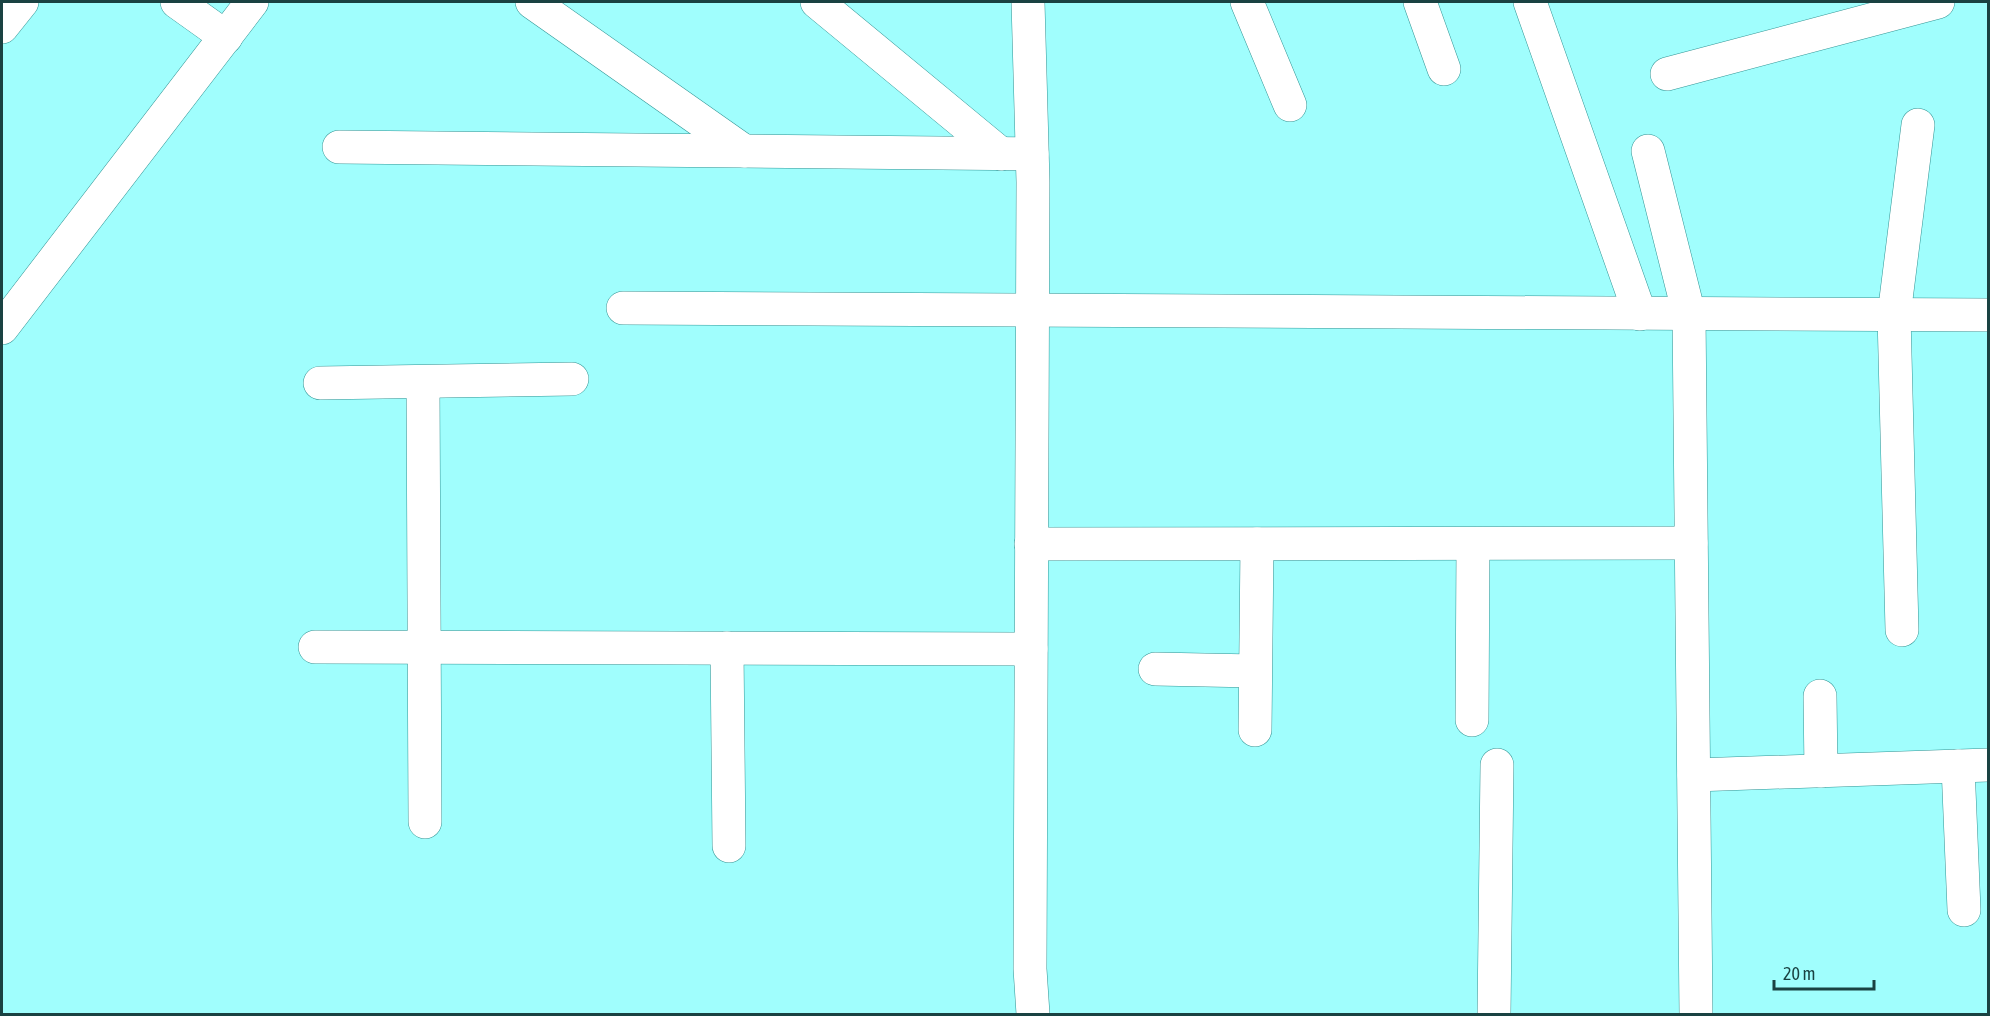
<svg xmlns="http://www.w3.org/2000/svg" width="1990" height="1016" viewBox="0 0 1990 1016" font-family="'Asap Condensed',sans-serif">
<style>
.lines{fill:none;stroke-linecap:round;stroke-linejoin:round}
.minor-casing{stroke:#329595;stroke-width:34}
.minor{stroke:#fff;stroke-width:33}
</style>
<rect width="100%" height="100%" fill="#a0fefd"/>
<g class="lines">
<defs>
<g id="minor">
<path d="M 177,2 L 226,37"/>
<path d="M 532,2 L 744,151"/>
<path d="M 817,2 L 1001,154"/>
<path d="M 1028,2 L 1033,182 L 1030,969 L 1033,1014"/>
<path d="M 1247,2 L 1290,105"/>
<path d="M 1420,2 L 1444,69"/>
<path d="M 1530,2 L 1640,314"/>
<path d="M 2,27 L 22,2"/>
<path d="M 1667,74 L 1938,2"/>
<path d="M 339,147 L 1032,154"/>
<path d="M 1648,151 L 1689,314 L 1696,1014"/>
<path d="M 623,308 L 1988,315"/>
<path d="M 2,328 L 252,2"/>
<path d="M 423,382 L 425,822"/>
<path d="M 320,383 L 572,379"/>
<path d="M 1031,544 L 1691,543"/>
<path d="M 1902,630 L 1894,315 L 1918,125"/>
<path d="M 315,647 L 1031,649"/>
<path d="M 727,648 L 729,846"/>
<path d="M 1155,669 L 1255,671"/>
<path d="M 1820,696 L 1821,771"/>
<path d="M 1472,720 L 1473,544"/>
<path d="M 1255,730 L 1257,544"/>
<path d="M 1958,766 L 1964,910"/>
<path d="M 1694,775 L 1988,765"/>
<path d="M 1494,1014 L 1497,765"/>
</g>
</defs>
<use href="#minor" class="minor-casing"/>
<use href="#minor" class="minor"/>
</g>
<rect width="1990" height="1016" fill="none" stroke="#1a4242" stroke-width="6"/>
<path d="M1774 980v9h100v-9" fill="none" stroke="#1a4242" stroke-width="3"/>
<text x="1783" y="980" font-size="18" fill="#1a4242" stroke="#a0fefd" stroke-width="4.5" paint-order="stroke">20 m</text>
</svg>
